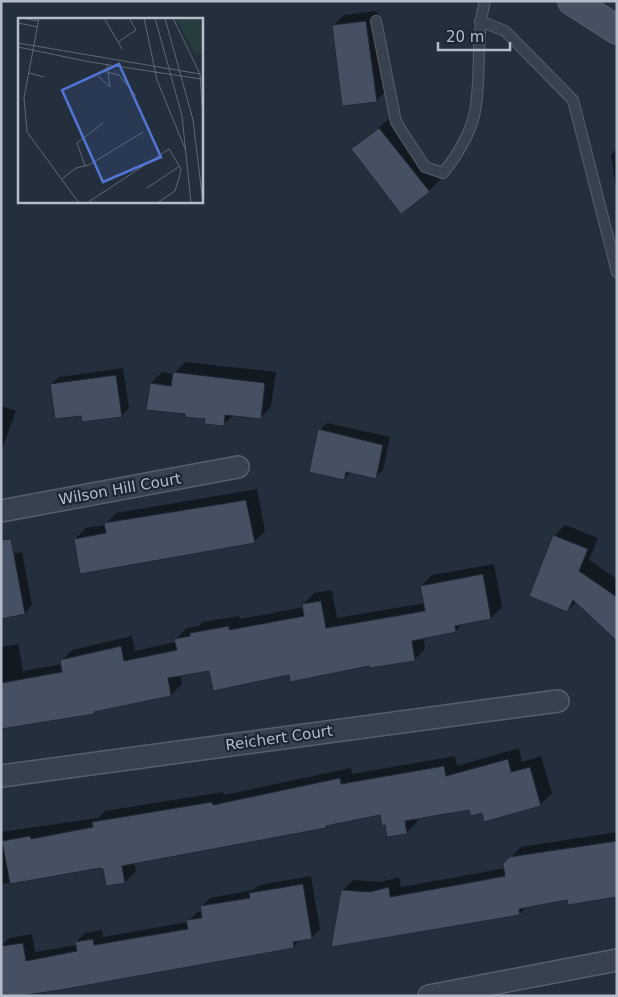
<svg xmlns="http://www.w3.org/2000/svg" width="618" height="997" viewBox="0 0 618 997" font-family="'DejaVu Sans',sans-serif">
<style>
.shadow{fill:#0007}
.building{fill:#455162;stroke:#1f2835}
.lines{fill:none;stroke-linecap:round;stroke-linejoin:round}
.lane-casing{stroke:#565f6c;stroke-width:12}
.street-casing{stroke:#565f6c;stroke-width:24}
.secondary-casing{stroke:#565f6c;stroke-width:30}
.lane{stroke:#38414e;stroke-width:10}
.street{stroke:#38414e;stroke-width:21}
.secondary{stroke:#465061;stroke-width:28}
.labels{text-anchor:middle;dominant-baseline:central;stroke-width:4.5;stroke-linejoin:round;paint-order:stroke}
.street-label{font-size:15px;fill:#b4bcc9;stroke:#1d2633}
.inset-road{fill:none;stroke:#5e6776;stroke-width:1}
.view{fill:#5274d3;fill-opacity:0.15;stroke:#5274d3;stroke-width:2.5}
.inset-edge{fill:none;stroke:#b4bcc9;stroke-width:2.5}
</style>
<rect width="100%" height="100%" fill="#242f3e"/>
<g class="shadow">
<path d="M 377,11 L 387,90 L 376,101 L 333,26 L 344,15 Z"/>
<path d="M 391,117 L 440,180 L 429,191 L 353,150 Z"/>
<path d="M 617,149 L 617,195 L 611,155 Z"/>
<path d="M 185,362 L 276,372 L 271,407 L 260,418 L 234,415 L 223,425 L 206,418 L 187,413 L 151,383 L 162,372 L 174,374 Z"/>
<path d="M 123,368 L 129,408 L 121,416 L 51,384 L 59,377 Z"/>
<path d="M 1,406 L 16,411 L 1,452 Z"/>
<path d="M 327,423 L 390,437 L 383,470 L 375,477 L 351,472 L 344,479 L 320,430 Z"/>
<path d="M 257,489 L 265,531 L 254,542 L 75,539 L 86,528 L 105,525 L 116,513 Z"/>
<path d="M 565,525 L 598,538 L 589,560 L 617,579 L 617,641 L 576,602 L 567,611 L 554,536 Z"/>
<path d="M 22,552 L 32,605 L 25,613 L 1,556 Z"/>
<path d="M 494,564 L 502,607 L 491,618 L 463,623 L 456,631 L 424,637 L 425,649 L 414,660 L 290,674 L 210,669 L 180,674 L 182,684 L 171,695 L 1,727 L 1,647 L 18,644 L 23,671 L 62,664 L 61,661 L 72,650 L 132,636 L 135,651 L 176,642 L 176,639 L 187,628 L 199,626 L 202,622 L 239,616 L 240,619 L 304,607 L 303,604 L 314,593 L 332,590 L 337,618 L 425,603 L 421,586 L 432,575 Z"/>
<path d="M 519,748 L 522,762 L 541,756 L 552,793 L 541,804 L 485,820 L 483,811 L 470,808 L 417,817 L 417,822 L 406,833 L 386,823 L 381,814 L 329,824 L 326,827 L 134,862 L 136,871 L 125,882 L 104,868 L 1,884 L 1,832 L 98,818 L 105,811 L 223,792 L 224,795 L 351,768 L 352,774 L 455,756 L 457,766 Z"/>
<path d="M 617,832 L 617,895 L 568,899 L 527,906 L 520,914 L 332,945 L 342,891 L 353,880 L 381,882 L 399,877 L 401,887 L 468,875 L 505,868 L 510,858 L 521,847 Z"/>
<path d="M 311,876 L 320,929 L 311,938 L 301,939 L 293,947 L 1,996 L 1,946 L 9,938 L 32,934 L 35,952 L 77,945 L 76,942 L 85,933 L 102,930 L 103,937 L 188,922 L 197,912 L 202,911 L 201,907 L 210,898 L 253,890 L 259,885 Z"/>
</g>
<g class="building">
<path d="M 366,21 L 377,102 L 342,106 L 332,25 Z"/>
<path d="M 379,128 L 430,192 L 401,214 L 351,149 Z"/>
<path d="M 173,372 L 265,383 L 261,419 L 225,415 L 224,426 L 204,424 L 205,419 L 185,417 L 185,414 L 146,410 L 150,383 L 171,386 Z"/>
<path d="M 116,375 L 122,417 L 82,422 L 81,416 L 55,419 L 50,384 Z"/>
<path d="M 318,429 L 383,445 L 376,479 L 346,472 L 344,480 L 309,472 Z"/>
<path d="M 246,500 L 255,543 L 80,574 L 74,539 L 106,533 L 104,523 Z"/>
<path d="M 553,535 L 588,549 L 579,571 L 617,597 L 617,641 L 573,600 L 567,612 L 529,596 Z"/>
<path d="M 11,539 L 25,614 L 1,619 L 1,540 Z"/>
<path d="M 483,574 L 491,619 L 455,626 L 456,632 L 412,641 L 415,661 L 370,668 L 369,666 L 290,682 L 289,675 L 213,691 L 209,671 L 168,678 L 171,696 L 94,712 L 94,714 L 1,729 L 1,683 L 62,672 L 60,660 L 121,646 L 124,661 L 177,650 L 174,639 L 190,636 L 190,633 L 229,626 L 229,630 L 304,616 L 302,604 L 321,601 L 326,628 L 425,611 L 420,586 Z"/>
<path d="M 508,759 L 511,772 L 530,767 L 541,806 L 484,822 L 482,813 L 471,816 L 469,810 L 405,821 L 407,834 L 387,837 L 385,825 L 382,826 L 380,815 L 326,826 L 326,828 L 122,866 L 125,883 L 106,886 L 103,869 L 100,868 L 10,884 L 2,841 L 30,836 L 31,839 L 93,827 L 92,822 L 212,802 L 213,805 L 340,778 L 341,784 L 444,766 L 446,776 Z"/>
<path d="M 617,841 L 617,897 L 568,905 L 567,900 L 519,909 L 520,915 L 331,947 L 341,890 L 370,892 L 389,887 L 390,897 L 457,885 L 505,876 L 503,864 L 509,857 Z"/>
<path d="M 303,884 L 312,939 L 293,942 L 294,948 L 60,990 L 20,996 L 1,996 L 1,946 L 23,943 L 26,961 L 77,951 L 75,942 L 93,939 L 94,945 L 188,929 L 186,920 L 202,918 L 200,906 L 250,898 L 249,893 Z"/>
</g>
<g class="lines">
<defs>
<g id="lane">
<path d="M 376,21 L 396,122 L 425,167 L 443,173 C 459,153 473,130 476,105 C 481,70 476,35 485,1"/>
<path d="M 480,21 L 505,31 L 573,100 L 617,272"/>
</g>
<g id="street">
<path d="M 1,511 L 238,467"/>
<path d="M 1,776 L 558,701"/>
<path d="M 429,996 L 617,960"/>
</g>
<path id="secondary" d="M 572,1 L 617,30"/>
</defs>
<use href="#lane" class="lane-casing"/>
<use href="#street" class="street-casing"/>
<use href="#secondary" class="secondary-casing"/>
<use href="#lane" class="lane"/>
<use href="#street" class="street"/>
<use href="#secondary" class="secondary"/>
</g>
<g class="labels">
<g class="street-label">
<text transform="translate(120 489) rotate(-10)">Wilson Hill Court</text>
<text transform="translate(279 738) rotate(-8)">Reichert Court</text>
</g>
</g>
<g transform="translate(18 18)">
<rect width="185" height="185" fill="#242f3e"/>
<path d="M 158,0 L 185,0 L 185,35 L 177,36 Z" fill="#263c3f"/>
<path class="inset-road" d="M 5,0 L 21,3M 21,0 L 6,80 L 9,114 L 61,185M 86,0 L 104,31M 126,0 L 139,62 L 168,133M 137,0 L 164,98 L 173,185M 147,0 L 175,102 L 185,185M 155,0 L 182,56 L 185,100M 0,5 L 20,9M 100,24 L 118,12 L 111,0M 0,25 L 182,56M 0,29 L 72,44 L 183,61M 89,54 L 101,57 L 118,78M 11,55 L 26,59M 80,58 L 92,69 L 89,47M 67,148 L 59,125 L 85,105M 44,161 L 58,150 L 71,147 L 125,114M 129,170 L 162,148M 69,185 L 151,131 L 163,151 L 161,160 L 157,173 L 139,185"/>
<path class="view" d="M 101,46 L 143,139 L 85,164 L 44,72 Z"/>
<rect width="185" height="185" class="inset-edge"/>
</g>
<rect width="618" height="997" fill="none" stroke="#b4bcc9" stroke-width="5"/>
<path d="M438 42v8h72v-8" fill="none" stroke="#b4bcc9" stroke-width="2.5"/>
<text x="446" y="42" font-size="15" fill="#b4bcc9" stroke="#1d2633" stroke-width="4" paint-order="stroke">20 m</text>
</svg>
